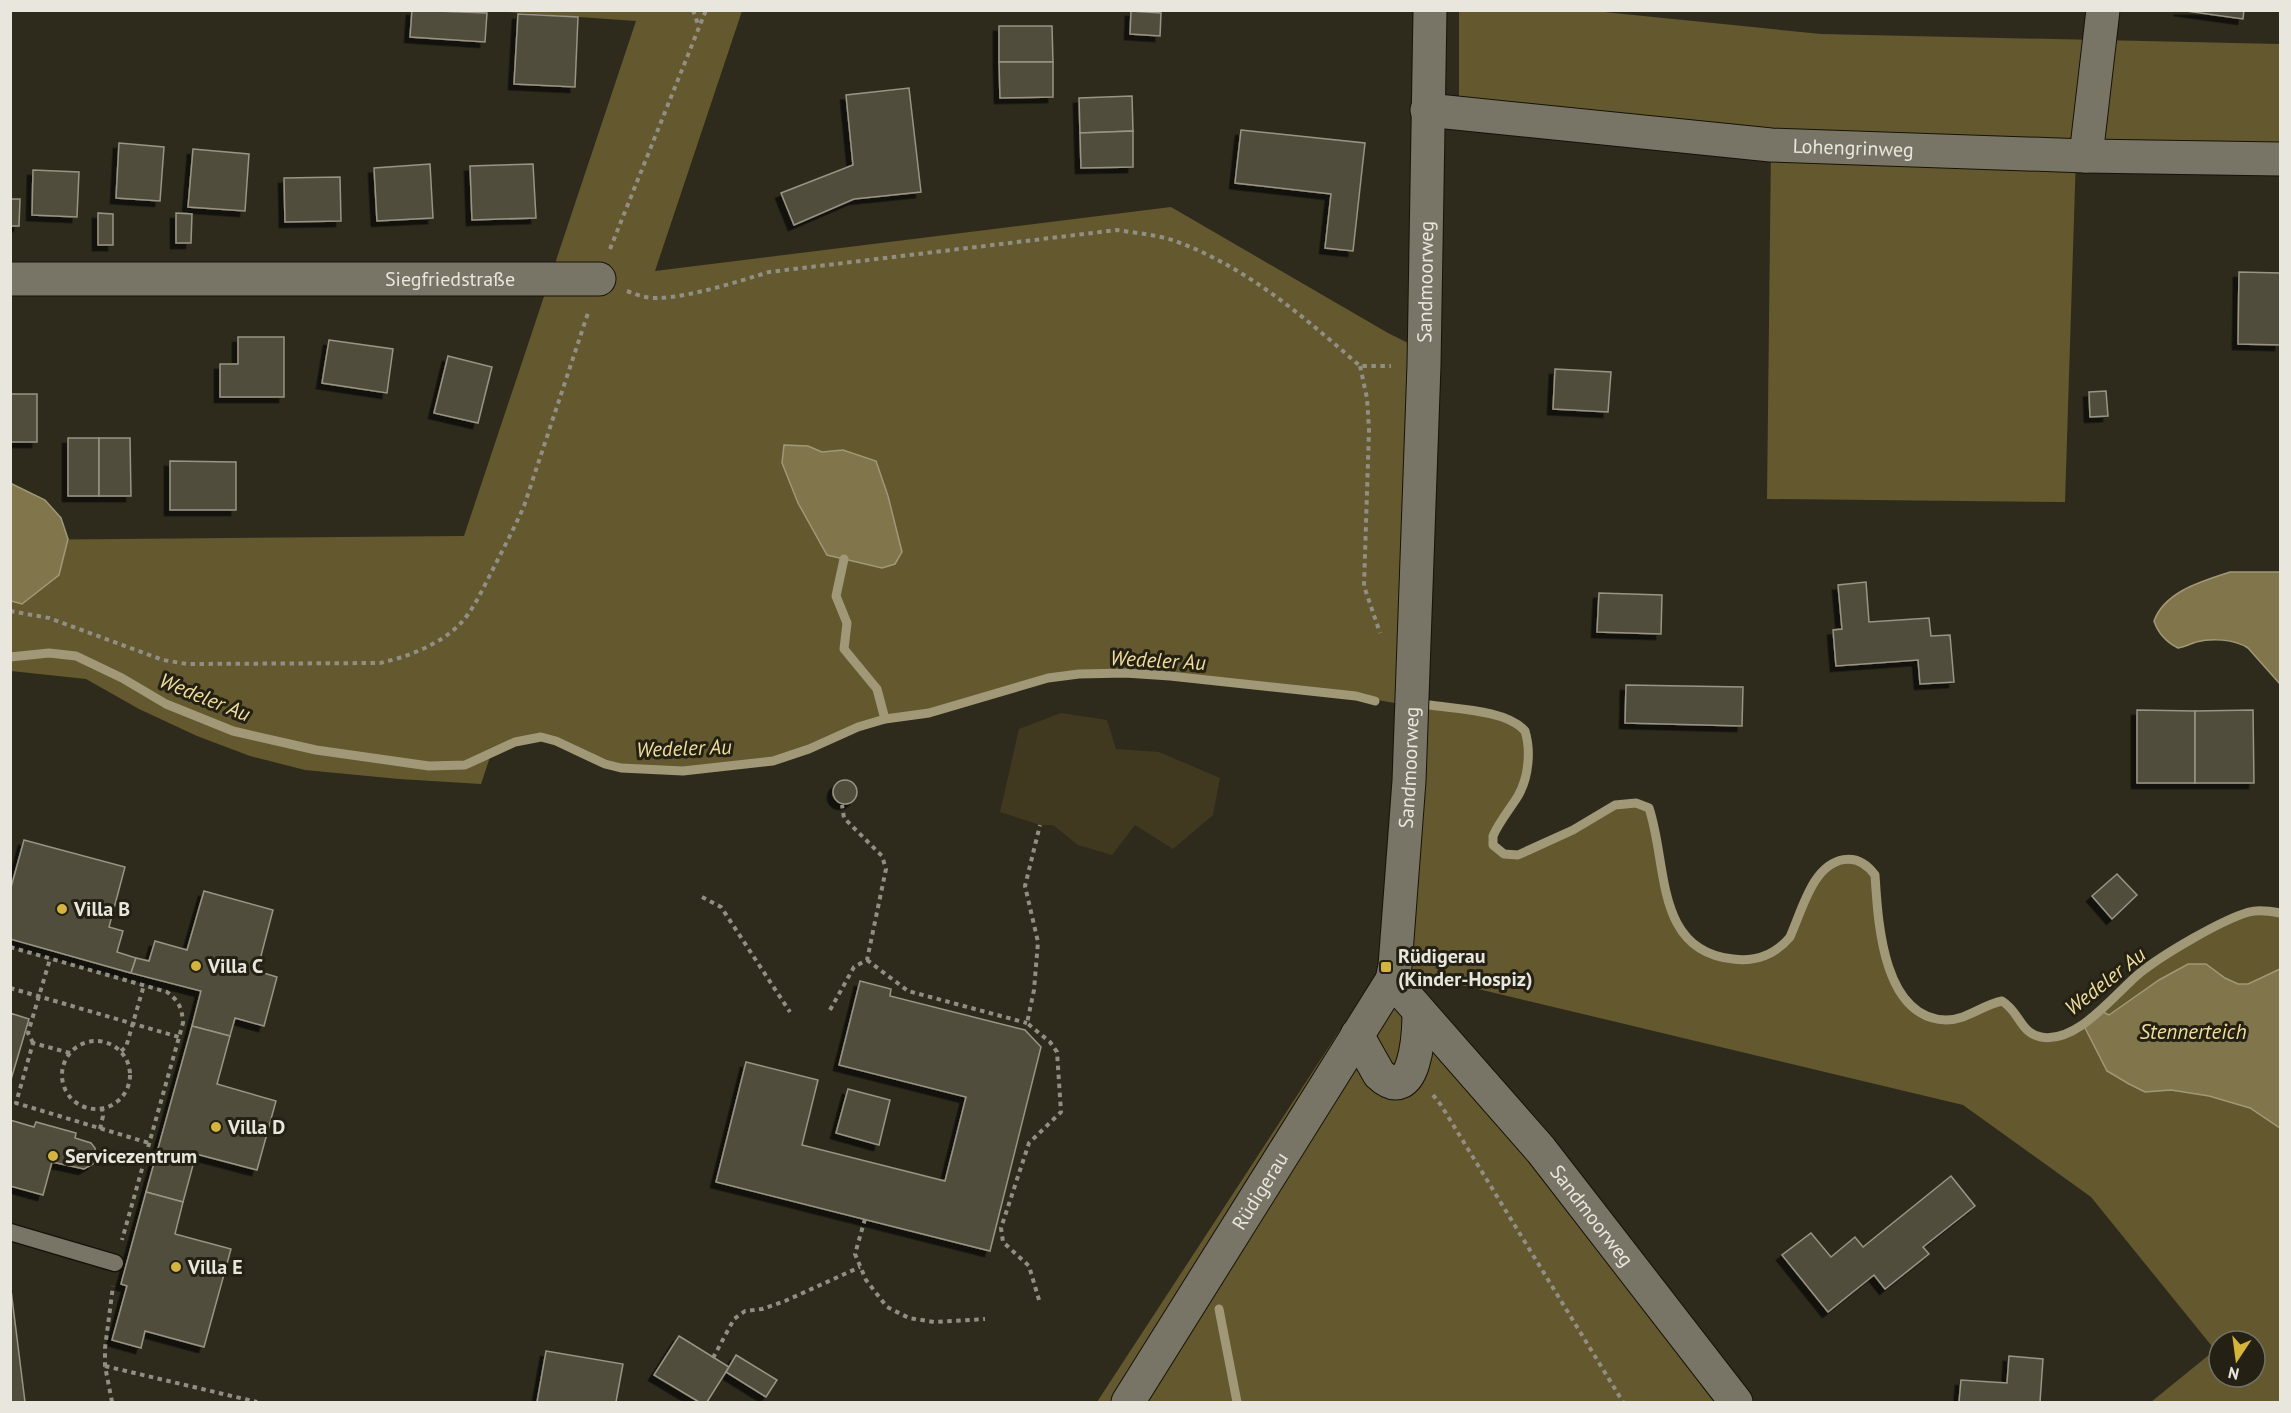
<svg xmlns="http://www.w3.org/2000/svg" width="2291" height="1413" viewBox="0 0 2291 1413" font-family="'PT Sans',sans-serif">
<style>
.green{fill:#40391f}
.forest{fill:#63582e;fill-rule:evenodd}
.water{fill:#81764b;stroke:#a09877;stroke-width:1.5}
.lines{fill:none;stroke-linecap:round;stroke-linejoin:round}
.stream{stroke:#a09877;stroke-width:9}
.building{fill:#514d3e;stroke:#999484;stroke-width:1.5;filter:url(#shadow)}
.service-casing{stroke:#161307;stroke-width:19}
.minor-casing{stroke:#161307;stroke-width:35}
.path{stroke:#918f83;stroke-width:4;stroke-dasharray:4.5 4.5;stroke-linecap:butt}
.service{stroke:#797566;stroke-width:16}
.minor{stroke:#797566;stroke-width:33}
.poi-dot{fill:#d5b535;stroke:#242114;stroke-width:2}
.labels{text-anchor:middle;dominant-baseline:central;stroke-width:6;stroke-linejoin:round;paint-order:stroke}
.street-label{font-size:20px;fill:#e8e6dd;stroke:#242114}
.poi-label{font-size:20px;font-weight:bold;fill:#e8e6dd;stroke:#242114;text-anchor:start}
.water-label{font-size:21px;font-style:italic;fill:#f1de98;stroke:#242114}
</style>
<defs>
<filter id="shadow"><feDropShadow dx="-5.5" dy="5.5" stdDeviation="0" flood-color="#0009"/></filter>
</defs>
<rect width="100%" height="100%" fill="#2e2b1d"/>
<path class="green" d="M 1061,713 L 1107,720 L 1116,749 L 1159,752 L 1220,778 L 1213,815 L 1173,849 L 1135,825 L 1112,855 L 1078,845 L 1053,825 L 1040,825 L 1000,812 L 1019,729 Z"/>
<g class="forest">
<path d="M 494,11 L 742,11 L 655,271 L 1171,207 L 1388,333 L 1430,354 L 1423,698 C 1451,723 1528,695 1528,752 C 1528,764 1525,781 1520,793 C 1513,808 1500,821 1493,836 L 1493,845 L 1504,854 L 1518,855 L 1572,830 L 1615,805 L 1636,803 L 1649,808 C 1668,864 1654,951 1733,959 C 1756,962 1776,954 1790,937 C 1799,918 1804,896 1816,879 C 1832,857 1857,850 1875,875 C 1878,920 1882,1018 1946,1020 C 1967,1020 1982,1005 2002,1001 C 2020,1012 2020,1033 2041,1037 C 2078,1044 2115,993 2141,972 C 2152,964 2165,958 2176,951 C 2199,937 2223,920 2249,912 C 2259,909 2270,911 2280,913 L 2280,1402 L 2151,1402 L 2215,1350 L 2091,1197 L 1963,1105 L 1420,975 L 1396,967 L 1735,1402 L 1097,1402 L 1379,970 L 1411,706 L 1356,696 L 1170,676 L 1125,673 L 1079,674 L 1048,678 L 929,713 L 891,718 L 858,727 L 809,749 L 773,761 L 683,771 L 621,768 L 605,764 L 556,741 L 541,737 L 515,742 L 491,754 L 481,784 L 399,779 L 305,770 L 250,756 L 197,736 L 139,709 L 86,679 L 11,671 L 10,540 L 464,536 L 636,21 ZM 808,446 L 822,452 L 843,450 L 876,461 L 888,496 L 902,553 L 882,568 L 827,555 L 798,503 ZM 2219,1341 L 2255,1341 L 2255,1377 L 2219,1377 Z"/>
<path d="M 1459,11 L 1594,11 L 1821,34 L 2280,44 L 2280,159 L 2076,155 L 2065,502 L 1767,499 L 1771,145 L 1459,113 Z"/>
</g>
<g class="water">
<path d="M 784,445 L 808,446 L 822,452 L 843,450 L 876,461 L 888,496 L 902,552 L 895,564 L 882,568 L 827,555 L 798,503 L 782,463 Z"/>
<path d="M 10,483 L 45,500 L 61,518 L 68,539 L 59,575 L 22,604 L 11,601 Z"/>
<path d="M 2230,572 L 2280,572 L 2280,684 L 2248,648 C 2234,639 2212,638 2196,642 C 2190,644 2184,647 2178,648 C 2166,642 2158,633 2154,621 C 2165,591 2203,581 2230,572 Z"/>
<path d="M 2188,964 L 2206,964 L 2225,978 L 2238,984 L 2248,984 L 2280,969 L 2280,1128 L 2250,1108 L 2209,1096 L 2171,1090 L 2145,1092 L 2129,1084 L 2107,1071 L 2083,1024 L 2099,1010 L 2109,1015 L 2159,980 Z"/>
</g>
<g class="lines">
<g class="stream">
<path d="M 844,559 L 836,596 L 847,623 L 844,649 L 877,689 L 885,719"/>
<path d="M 10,657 L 49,653 L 76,656 L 122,678 L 166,704 L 233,731 L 316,750 L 429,766 L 465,765 L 515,742 L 541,737 L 556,741 L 605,764 L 621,768 L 683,771 L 773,761 L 809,749 L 858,727 L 885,719 L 929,713 L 1048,678 L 1079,674 L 1125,673 L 1170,676 L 1356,696 L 1375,701"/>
<path d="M 1430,705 C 1456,709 1507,710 1525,731 C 1531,750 1529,777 1518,796 C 1510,809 1499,822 1493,836 L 1493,845 L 1504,854 L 1518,855 L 1573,830 L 1615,805 L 1636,803 L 1649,808 C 1668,864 1654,951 1733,959 C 1756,962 1776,954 1790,937 C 1798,919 1804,898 1815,881 C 1830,858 1856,849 1875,875 C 1878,920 1882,1018 1946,1020 C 1967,1020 1982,1005 2002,1001 C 2020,1012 2020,1033 2041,1037 C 2078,1044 2115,993 2141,972 C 2164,954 2221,920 2249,912 C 2259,909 2270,911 2280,913"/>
<path d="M 1219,1309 L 1237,1402"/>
</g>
</g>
<g class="building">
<path d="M 412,10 L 487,13 L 485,42 L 410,37 Z"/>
<path d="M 2179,10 L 2244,10 L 2243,19 Z"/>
<path d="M 1131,11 L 1161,13 L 1160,36 L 1130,34 Z"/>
<path d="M 518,14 L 578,17 L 575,87 L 514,84 Z"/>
<path d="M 999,26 L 1052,26 L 1053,62 L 999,62 Z"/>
<path d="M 999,62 L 1053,62 L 1053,97 L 1000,98 Z"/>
<path d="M 909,88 L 921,192 L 854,199 L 794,225 L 781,193 L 853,165 L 846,95 Z"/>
<path d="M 1132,96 L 1133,131 L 1080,133 L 1079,98 Z"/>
<path d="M 1241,130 L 1365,143 L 1353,251 L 1325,248 L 1331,194 L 1235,183 Z"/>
<path d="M 1133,131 L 1133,167 L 1081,168 L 1080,133 Z"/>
<path d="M 119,143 L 164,147 L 160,201 L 116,198 Z"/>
<path d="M 193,149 L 249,154 L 245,211 L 188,207 Z"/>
<path d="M 430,164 L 433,218 L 377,221 L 374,168 Z"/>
<path d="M 533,164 L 536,218 L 472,220 L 470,166 Z"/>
<path d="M 33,170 L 79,172 L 77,217 L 32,215 Z"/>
<path d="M 340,177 L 341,221 L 285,222 L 284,178 Z"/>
<path d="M 10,199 L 20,199 L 19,226 L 10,226 Z"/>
<path d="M 98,213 L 113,214 L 113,245 L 98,245 Z"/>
<path d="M 176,213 L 192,214 L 191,243 L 176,243 Z"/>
<path d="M 2239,272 L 2280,273 L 2280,345 L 2238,344 Z"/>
<path d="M 238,337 L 284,337 L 284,397 L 220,397 L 220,364 L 238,364 Z"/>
<path d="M 329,340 L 393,349 L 387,393 L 322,383 Z"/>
<path d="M 448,356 L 492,367 L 478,423 L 434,413 Z"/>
<path d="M 1555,369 L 1611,372 L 1608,412 L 1553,409 Z"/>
<path d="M 2106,391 L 2108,416 L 2090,417 L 2089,392 Z"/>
<rect x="10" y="394" width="27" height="48"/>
<rect x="68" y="438" width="31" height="58"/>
<path d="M 99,438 L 130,438 L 131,496 L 99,496 Z"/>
<path d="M 170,461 L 236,462 L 236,510 L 170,510 Z"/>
<path d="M 1866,582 L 1869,622 L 1929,618 L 1931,636 L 1950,635 L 1954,682 L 1920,684 L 1918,660 L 1836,666 L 1833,630 L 1842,629 L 1838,585 Z"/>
<path d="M 1599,593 L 1662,595 L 1661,634 L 1597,632 Z"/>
<path d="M 1626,685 L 1743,687 L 1742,726 L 1625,723 Z"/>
<path d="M 2137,710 L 2195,711 L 2195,783 L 2137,783 Z"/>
<path d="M 2253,710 L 2254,783 L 2195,783 L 2195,711 Z"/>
<circle cx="845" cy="792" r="12"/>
<path d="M 24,840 L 125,867 L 109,927 L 123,931 L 117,952 L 136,958 L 131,973 L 10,939 L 10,891 Z"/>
<path d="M 2117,874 L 2137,895 L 2112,919 L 2092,896 Z"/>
<path d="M 204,891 L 273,910 L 257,971 L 277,977 L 264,1026 L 235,1018 L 230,1036 L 192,1026 L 201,991 L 131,973 L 136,958 L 149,961 L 155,941 L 187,950 Z"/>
<path d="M 860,981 L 891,989 L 890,996 L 1025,1030 L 1041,1047 L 990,1251 L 716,1182 L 746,1062 L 818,1080 L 802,1145 L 945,1181 L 966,1097 L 839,1065 Z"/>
<path d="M 10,1013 L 29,1019 L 10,1083 Z"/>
<path d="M 192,1026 L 230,1036 L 217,1084 L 276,1101 L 257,1170 L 196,1154 L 183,1202 L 146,1192 Z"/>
<path d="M 848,1089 L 890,1100 L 879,1145 L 836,1133 Z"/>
<path d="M 10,1120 L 34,1127 L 36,1122 L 76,1133 L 75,1138 L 91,1143 L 95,1148 L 96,1159 L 93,1164 L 84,1169 L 52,1162 L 43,1195 L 10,1186 Z"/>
<path d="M 1951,1176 L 1975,1206 L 1923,1247 L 1929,1254 L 1885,1289 L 1874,1275 L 1828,1312 L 1782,1255 L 1811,1233 L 1831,1257 L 1855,1237 L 1863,1247 Z"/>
<path d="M 146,1192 L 183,1202 L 175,1234 L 231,1249 L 204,1347 L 145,1331 L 141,1348 L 112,1340 L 127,1286 L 121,1284 Z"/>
<path d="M 10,1282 L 25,1402 L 10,1402 Z"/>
<path d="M 679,1336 L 729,1367 L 707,1402 L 699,1402 L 654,1375 Z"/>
<path d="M 546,1351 L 623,1364 L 616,1402 L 537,1402 Z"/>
<path d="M 736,1355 L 777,1380 L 766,1397 L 726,1372 Z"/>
<path d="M 2009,1356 L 2043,1359 L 2040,1402 L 1959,1402 L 1961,1380 L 2007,1383 Z"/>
</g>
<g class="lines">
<defs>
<path id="service" d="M 10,1232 L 115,1263"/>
<g id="minor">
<path id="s1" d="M 1427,110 L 1771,145 L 2086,156 L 2280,159"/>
<path d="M 2086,156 L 2103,10"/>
<path id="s2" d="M 10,279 L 599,279"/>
<path id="s3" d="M 1392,980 L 1541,1150 L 1736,1402"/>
<path d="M 1357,1035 L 1379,1074 C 1416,1109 1419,1031 1419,1012"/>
<path id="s4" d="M 1128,1402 L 1392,980 L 1395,966 L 1409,781 L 1424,365 L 1430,10"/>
</g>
</defs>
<use href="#service" class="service-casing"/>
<use href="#minor" class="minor-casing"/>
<g class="path">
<path d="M 693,10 L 699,27"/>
<path d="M 610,249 L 706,10"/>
<path d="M 627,291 C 633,293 639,296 645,297 C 673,303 740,281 769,272 L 1117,230 C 1136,233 1158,235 1175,241 C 1247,267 1304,317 1360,366 L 1391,366"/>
<path d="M 1360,366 L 1367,398 L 1369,430 L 1364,586 L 1380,633"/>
<path d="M 10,611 L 49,618 L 163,660 L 187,664 L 380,663 C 407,657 439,645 459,625 C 473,611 482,590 491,573 C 502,551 514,529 524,506 L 589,310"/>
<path d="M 702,897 L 721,907 L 790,1012"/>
<path d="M 10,947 L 167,992 C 179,1001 182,1008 183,1023 L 122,1240"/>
<path d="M 867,960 L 908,991 L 1027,1023"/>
<path d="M 10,988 L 179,1037"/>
<path d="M 830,1010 L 854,967 L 867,960 L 886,869 L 882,856 L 844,818 L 842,805"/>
<circle cx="96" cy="1075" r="34"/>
<path d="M 33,1043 L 28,1033 L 50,959"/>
<path d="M 121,1051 L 126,1047 L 144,985"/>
<path d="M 70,1053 L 33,1043 L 16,1103 L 149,1143"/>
<path d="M 1433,1095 L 1441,1105 L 1623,1402"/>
<path d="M 100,1129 L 103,1116 L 102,1108"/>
<path d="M 865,1219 L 855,1254 L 866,1280 L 887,1307 L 909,1318 L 934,1322 L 985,1319"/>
<path d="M 1039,1300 L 1029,1266 L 1003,1242 L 1001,1228 L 1029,1143 L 1061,1112 L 1057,1052 L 1050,1042 L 1027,1023 L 1034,990 L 1038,942 L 1025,886 L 1040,825"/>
<path d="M 713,1358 L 734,1319 L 745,1311 L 762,1309 L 785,1301 L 860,1267"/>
<path d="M 105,1366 L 257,1402"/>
<path d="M 112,1402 L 105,1366 L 105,1348 L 113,1286"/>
</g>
<use href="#service" class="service"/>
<use href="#minor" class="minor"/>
</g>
<g class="poi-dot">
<circle cx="62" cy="909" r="6"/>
<circle cx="196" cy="966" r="6"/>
<rect x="1380" y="961" width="12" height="12" rx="3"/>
<circle cx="216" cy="1127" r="6"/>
<circle cx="53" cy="1156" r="6"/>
<circle cx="176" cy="1267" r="6"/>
</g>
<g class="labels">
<g class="street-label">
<text stroke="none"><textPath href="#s1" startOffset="428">Lohengrinweg</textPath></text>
<text stroke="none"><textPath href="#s2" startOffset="440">Siegfriedstraße</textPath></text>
<text stroke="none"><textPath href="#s4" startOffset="1197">Sandmoorweg</textPath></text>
<text stroke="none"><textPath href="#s4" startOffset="711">Sandmoorweg</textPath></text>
<text stroke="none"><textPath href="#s4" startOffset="249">Rüdigerau</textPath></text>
<text stroke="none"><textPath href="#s3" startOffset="309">Sandmoorweg</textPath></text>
</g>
<g class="poi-label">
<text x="74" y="909">Villa B</text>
<text x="1398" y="956">Rüdigerau<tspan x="1398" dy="23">(Kinder-Hospiz)</tspan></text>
<text x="208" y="966">Villa C</text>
<text x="228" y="1127">Villa D</text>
<text x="65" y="1156">Servicezentrum</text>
<text x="188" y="1267">Villa E</text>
</g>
<g class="water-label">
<text transform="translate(1158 660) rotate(3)">Wedeler Au</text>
<text transform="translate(205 697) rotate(22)">Wedeler Au</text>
<text transform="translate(684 748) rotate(-2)">Wedeler Au</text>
<text transform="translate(2105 981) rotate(-38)">Wedeler Au</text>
<text x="2193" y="1031">Stennerteich</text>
</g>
</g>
<rect width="2291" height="1413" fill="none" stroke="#e8e6dd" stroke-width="24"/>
<g transform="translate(2237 1359) rotate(193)"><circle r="28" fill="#242114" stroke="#727064" stroke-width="1.5"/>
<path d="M0-4.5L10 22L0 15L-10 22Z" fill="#d5b535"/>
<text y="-9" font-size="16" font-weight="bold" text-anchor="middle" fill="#e8e6dd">N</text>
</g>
</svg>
